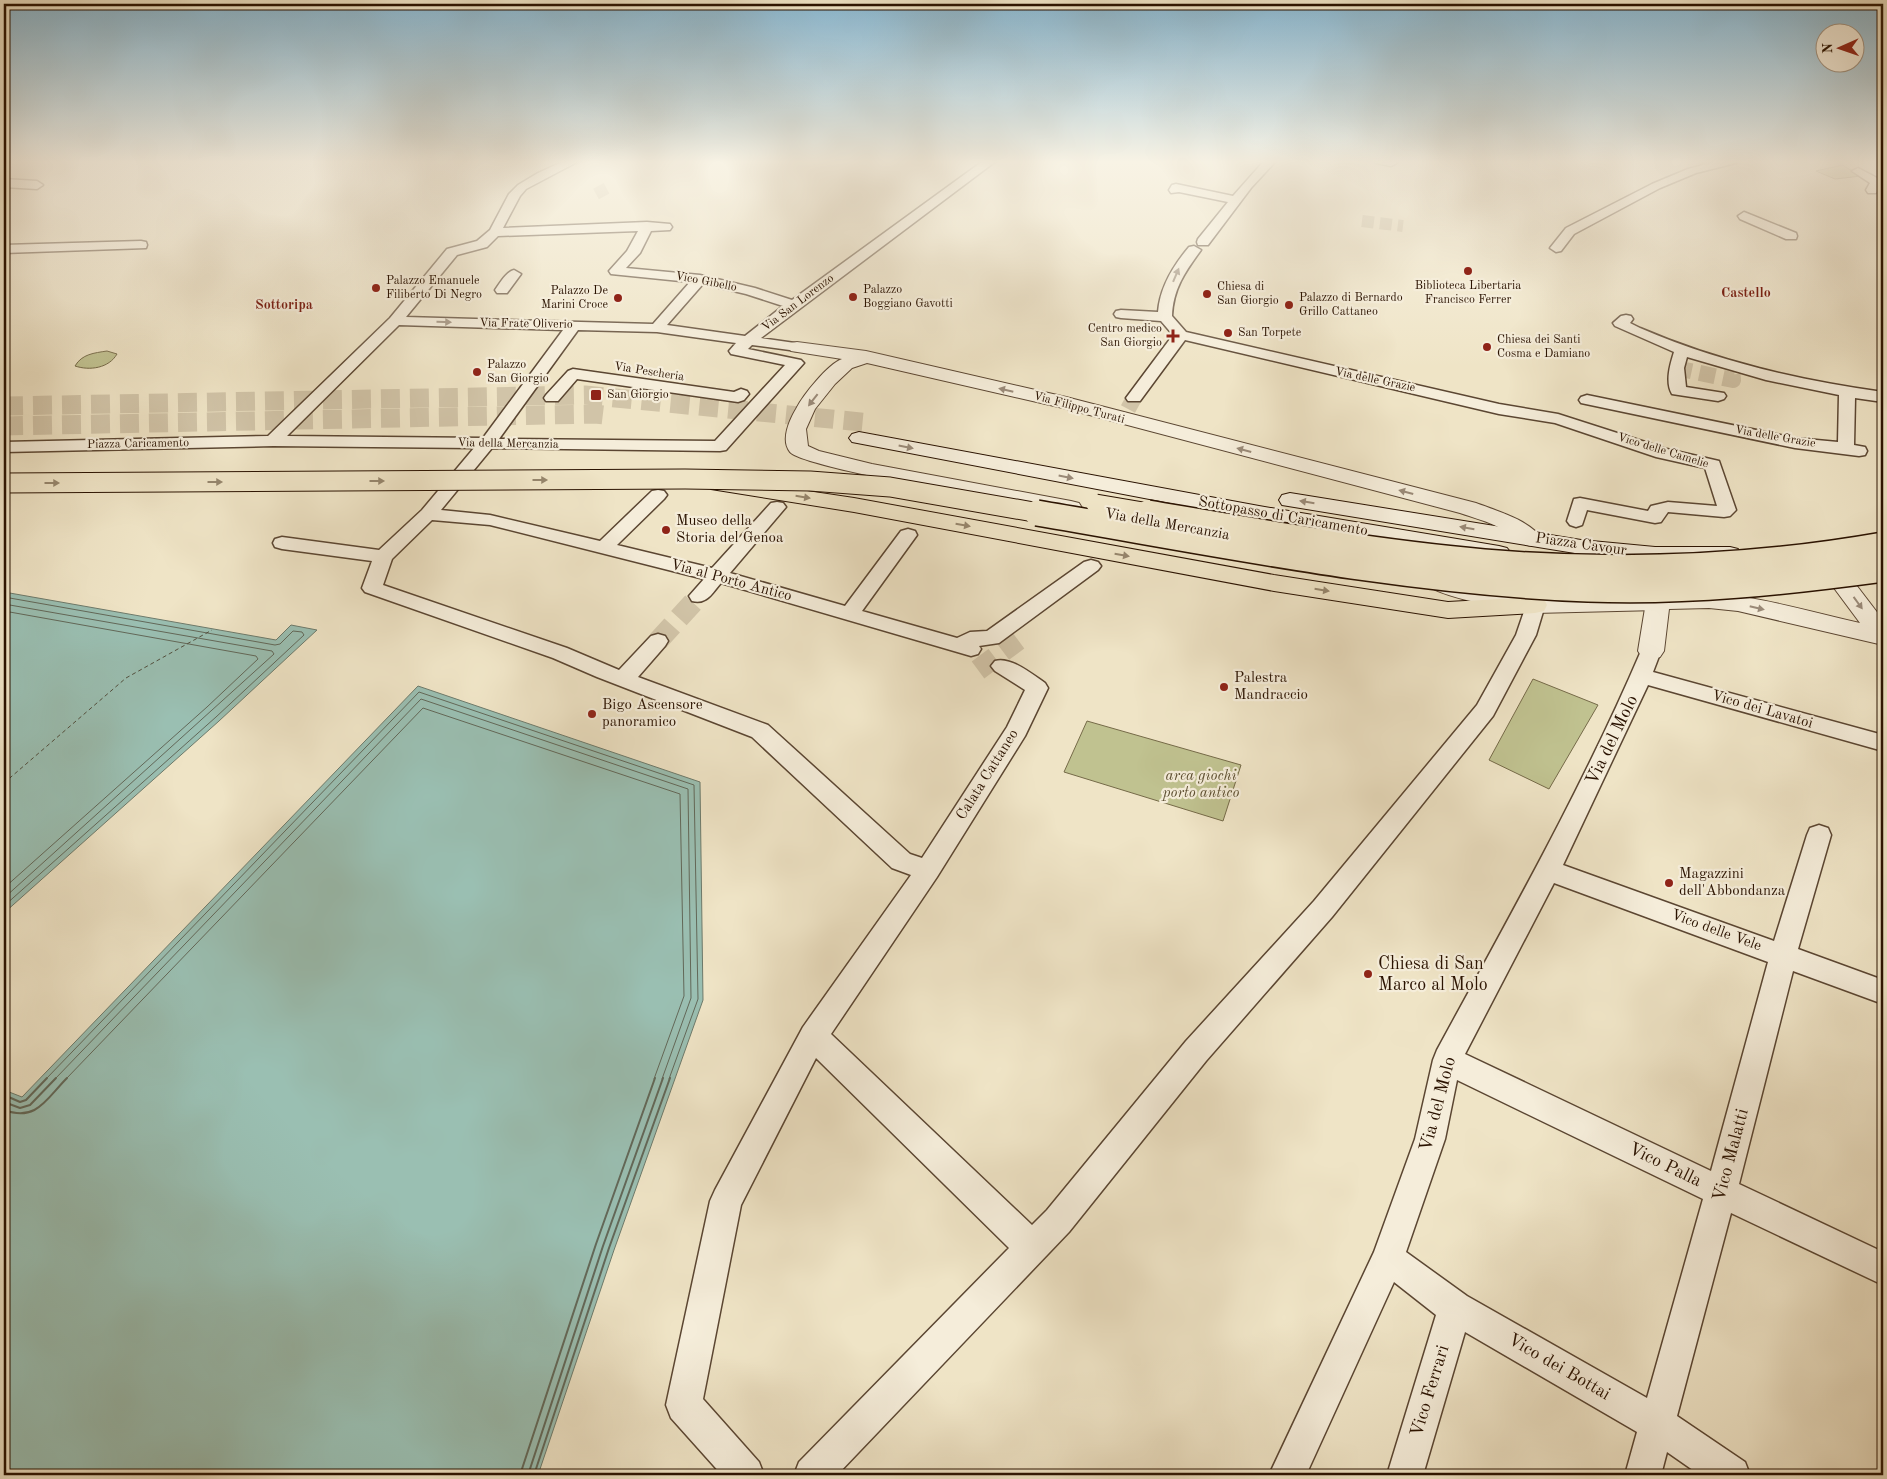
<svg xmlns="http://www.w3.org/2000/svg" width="1887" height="1479" viewBox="0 0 1887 1479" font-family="'Old Standard TT',serif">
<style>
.green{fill:#c0c290;stroke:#756a48}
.water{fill:#9abfb2;stroke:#6d7a6b}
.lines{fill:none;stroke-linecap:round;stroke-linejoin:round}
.shore-far1{stroke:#626859;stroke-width:1}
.shore{stroke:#626859;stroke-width:2}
.ferry{stroke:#514f3e;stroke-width:1;stroke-dasharray:4 3;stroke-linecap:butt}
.pedestrian-tunnel-far2{stroke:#d1c4a8;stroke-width:12;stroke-dasharray:12 6;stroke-linecap:butt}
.pedestrian-tunnel-far1{stroke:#d1c4a8;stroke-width:16;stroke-dasharray:16 8;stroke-linecap:butt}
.pedestrian-tunnel{stroke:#d1c4a8;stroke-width:21;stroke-dasharray:21 10;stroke-linecap:butt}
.secondary-tunnel{stroke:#d1c4a8;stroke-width:19;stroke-dasharray:19 10;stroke-linecap:butt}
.pedestrian-casing{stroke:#5b4632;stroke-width:3}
.minor-casing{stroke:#5b4632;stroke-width:2}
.tertiary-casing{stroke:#5b4632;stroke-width:2}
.secondary-casing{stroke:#2a1200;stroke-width:2}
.trunk-casing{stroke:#2a1200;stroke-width:2}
.pedestrian{fill:#f5edda;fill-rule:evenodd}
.minor{fill:#f5edda;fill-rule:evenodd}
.tertiary{fill:#f5edda;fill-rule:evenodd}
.secondary{fill:#f5edda;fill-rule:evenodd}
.trunk{fill:#efe4c6;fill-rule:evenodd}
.trunk-bridge-far1-casing{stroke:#2a1200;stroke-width:21;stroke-linecap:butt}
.trunk-bridge-casing{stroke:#2a1200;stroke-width:28;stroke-linecap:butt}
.trunk-bridge-far1{stroke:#efe4c6;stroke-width:19}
.trunk-bridge{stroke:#efe4c6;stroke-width:25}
.oneway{fill:#9a8a78}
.oneway2{fill:#96866d}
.poi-dot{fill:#8f2418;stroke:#f5edda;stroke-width:2}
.labels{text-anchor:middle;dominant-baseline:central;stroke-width:4.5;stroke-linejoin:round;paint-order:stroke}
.far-poi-label{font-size:12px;fill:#2a1200;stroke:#f5edda;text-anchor:start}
.far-street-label{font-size:12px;fill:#2a1200;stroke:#f5edda}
.far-neighbourhood-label{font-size:14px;font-weight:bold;fill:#7a1f14;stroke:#f5edda}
.street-label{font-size:15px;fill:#2a1200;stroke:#f5edda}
.poi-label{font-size:15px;fill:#2a1200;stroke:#f5edda;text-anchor:start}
.park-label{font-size:15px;font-style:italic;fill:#5e5032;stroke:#f5edda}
.near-street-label{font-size:18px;fill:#2a1200;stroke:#f5edda}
.near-poi-label{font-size:18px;fill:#2a1200;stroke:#f5edda;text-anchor:start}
</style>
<rect width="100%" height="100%" fill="#efe4c6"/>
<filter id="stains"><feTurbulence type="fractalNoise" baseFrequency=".004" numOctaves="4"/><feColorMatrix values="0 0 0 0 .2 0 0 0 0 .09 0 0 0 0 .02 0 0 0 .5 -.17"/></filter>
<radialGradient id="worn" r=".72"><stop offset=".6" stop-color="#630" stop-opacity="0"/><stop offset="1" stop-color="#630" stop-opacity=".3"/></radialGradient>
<g class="green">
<path d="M 1842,165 L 1861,176 L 1835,179 L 1816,171 Z"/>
<path d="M 107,351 L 117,354 C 109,368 90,371 75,366 C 82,354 94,353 107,351 Z"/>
<path d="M 1533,679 L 1598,705 L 1549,789 L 1489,760 Z"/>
<path d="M 1087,721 L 1241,765 L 1223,821 L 1064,772 Z"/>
</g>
<g class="water">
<path d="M 4,592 L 276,640 L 291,625 L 317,630 L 219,721 L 4,913 Z"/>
<path d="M 418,686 L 700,782 L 703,1000 L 614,1250 L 538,1475 L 4,1475 L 4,1090 L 22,1097 Z"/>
</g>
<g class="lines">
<g class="shore-far1">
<path d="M 4,597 L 275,645 L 280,644 L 293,631 L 302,632 L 304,635 L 216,717 L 4,906"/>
<path d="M 4,604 L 272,651 L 274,654 L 4,898"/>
<path d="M 4,611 L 256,656 L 258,659 L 207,707 L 4,888"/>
<path d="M 46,1079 L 419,692 L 694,785 L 698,999 L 669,1079"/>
<path d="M 55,1079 L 421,699 L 688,789 L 691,998 L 662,1079"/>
<path d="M 66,1079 L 423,708 L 680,794 L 684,996 L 654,1079"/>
</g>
<g class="shore">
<path d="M 4,1095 L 20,1102 L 26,1100 L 47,1078"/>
<path d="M 4,1102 L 20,1108 L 30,1105 L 56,1078"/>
<path d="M 4,1110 C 37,1122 46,1099 67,1078"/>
<path d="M 520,1475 L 596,1244 L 655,1078"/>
<path d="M 528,1475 L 603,1246 L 663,1078"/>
<path d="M 534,1475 L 609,1248 L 670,1078"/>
</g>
<path class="ferry" d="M 4,783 L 126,678 L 212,630"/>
<g class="pedestrian-tunnel-far2">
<path d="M 596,194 L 607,188"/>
<path d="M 1362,221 L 1403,226"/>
</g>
<g class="pedestrian-tunnel-far1">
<path d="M 1676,368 L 1733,380 L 1732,367"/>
<path d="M 1128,409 L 1134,398"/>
</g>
<g class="pedestrian-tunnel">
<path d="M 658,641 L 699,596"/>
<path d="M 978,670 L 1018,640"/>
</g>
<g class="secondary-tunnel">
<path d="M 4,406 L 585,395 L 872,423"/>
<path d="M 4,426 L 595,414 L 612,416"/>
</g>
<defs>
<g id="pedestrian">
<path d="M 564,161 L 579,161 L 526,189 L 520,196 L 503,228 L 647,222 L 670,224 L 672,227 L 670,230 L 651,231 L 640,253 L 626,268 L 700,275 L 755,288 L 792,300 L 983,161 L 996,161 L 761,338 L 802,344 L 804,347 L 802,350 L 797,351 L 752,345 L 748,349 L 801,360 L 804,363 L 726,450 L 720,451 L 492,448 L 441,510 L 490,515 L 600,541 L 652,491 L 658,490 L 664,491 L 667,495 L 664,499 L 617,545 L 712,568 L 771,503 L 777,502 L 783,503 L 786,507 L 730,573 L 845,606 L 901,531 L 908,529 L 915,531 L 917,535 L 862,611 L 957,638 L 970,632 L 987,631 L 1084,562 L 1091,560 L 1098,562 L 1101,566 L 1098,570 L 999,643 L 979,646 L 981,649 L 978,654 L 971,656 L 721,583 C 712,593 707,605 692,601 L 689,596 L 704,579 L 490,525 L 432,520 L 392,559 L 383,585 L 567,648 L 619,670 L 651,636 L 658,634 L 665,636 L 668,641 L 665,646 L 638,677 L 768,725 L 910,854 L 922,858 L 1007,727 L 1025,690 L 995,671 L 991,666 L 995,661 C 1010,656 1032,674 1045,683 L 1048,688 L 1025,736 L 937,877 L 831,1034 L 1032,1225 L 1047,1210 L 1186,1041 L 1314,901 L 1477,705 L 1516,635 L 1528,600 L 1535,598 L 1542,600 L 1545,605 L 1536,635 L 1493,716 L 1332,917 L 1206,1061 L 1069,1232 L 837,1475 L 794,1475 L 799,1462 L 1009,1248 L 816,1058 L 741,1205 L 703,1399 L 759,1462 L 764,1475 L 722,1475 L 671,1418 L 666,1405 L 710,1201 L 715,1190 L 803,1027 L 911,875 L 892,868 L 752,737 L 597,677 L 553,658 L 365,592 L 362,588 L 372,561 L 282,549 L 275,547 L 273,543 L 275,539 L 282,537 L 379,550 L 422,510 L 474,448 L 273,446 L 4,452 L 4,442 L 268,436 L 390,318 L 447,249 L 477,241 L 490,230 L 509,194 L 518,185 L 538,173 ZM 638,231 L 627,251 L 609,271 L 611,274 L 690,282 L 653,324 L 406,317 L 457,255 L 487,247 L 498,236 ZM 703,284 L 746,294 L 783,306 L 745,336 L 667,325 ZM 399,325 L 563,330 L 483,438 L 287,436 ZM 578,330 L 657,332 L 736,343 L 729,351 L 731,354 L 785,365 L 715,441 L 499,439 Z"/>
<path d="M 1264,161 L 1276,161 L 1251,188 L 1208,245 L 1198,245 L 1197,242 L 1198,239 L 1228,202 L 1179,192 L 1171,193 L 1169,190 L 1172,185 L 1176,184 L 1233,196 Z"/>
<path d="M 1375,161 L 1395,161 L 1397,163 L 1391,166 L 1376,163 Z"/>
<path d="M 1718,161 L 1737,161 L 1736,163 L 1696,173 L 1660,188 L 1574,234 L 1561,251 L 1556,252 L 1550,248 L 1566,228 L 1652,184 L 1688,169 Z"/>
<path d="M 1858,168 L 1881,180 L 1883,182 L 1876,193 L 1868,193 L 1866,190 L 1870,183 L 1852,171 Z"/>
<path d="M 4,179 L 37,181 L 43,185 L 37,189 L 4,187 Z"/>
<path d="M 1744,212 L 1796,233 L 1797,236 L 1796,239 L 1786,239 L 1740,219 L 1738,216 Z"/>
<path d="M 141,241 L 146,242 L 147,245 L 146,248 L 4,253 L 4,245 Z"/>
<path d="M 1194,246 L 1201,250 C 1185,272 1173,289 1172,316 L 1186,332 L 1499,404 L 1558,414 L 1667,449 L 1719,461 L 1736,510 L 1730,516 L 1724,517 L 1668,512 L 1661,522 L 1655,523 L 1587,510 L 1582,525 L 1576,527 L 1570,525 L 1567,521 L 1574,499 L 1580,498 L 1648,511 L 1651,506 L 1668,502 L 1717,506 L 1705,468 L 1656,457 L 1555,423 L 1499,414 L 1185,340 L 1140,401 L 1128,401 L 1126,398 L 1173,335 L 1161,321 L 1121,318 L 1116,317 L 1114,314 L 1116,311 L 1121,310 L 1158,312 C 1160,287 1173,266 1189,247 Z"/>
<path d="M 514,270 L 521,274 L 507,293 L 497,293 L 495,290 C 500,283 506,272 514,270 Z"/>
<path d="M 1626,315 L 1631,316 L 1633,319 L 1630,323 L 1640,328 C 1719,362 1799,380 1883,392 L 1883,402 L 1855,398 L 1854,445 L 1865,447 L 1867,451 L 1865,455 L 1859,456 L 1795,448 L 1581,403 L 1579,400 L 1581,397 L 1587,395 L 1795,438 L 1838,442 L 1839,395 L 1766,380 L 1687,357 L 1684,368 L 1686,387 L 1724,393 L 1726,396 L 1724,399 L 1718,401 L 1672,394 C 1665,382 1670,365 1674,352 L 1615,326 L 1613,323 L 1621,316 Z"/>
<path d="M 573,369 L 734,392 L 741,389 L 747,391 L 749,394 L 744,400 L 738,402 L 577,379 L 558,401 L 546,401 L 544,398 L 546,395 L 568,371 Z"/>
<path d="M 1651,644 L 1658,646 L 1661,651 L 1653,672 L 1883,735 L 1883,751 L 1648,685 L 1563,865 L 1774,941 L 1807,835 L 1810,828 L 1819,825 L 1828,828 L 1831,835 L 1798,949 L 1883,980 L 1883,1004 L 1793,971 L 1739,1184 L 1883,1252 L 1883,1285 L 1731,1213 L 1677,1416 L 1745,1462 L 1750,1475 L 1700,1475 L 1667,1452 L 1661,1475 L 1625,1475 L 1637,1432 L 1465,1332 L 1423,1475 L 1387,1475 L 1436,1315 L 1394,1282 L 1306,1475 L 1269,1475 L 1374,1252 L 1415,1139 L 1433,1060 L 1437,1050 C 1508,919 1582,789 1641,651 L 1644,646 ZM 1554,883 L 1768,962 L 1711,1171 L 1465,1054 ZM 1457,1080 L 1703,1199 L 1647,1398 L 1467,1296 L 1406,1252 L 1445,1139 Z"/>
</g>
<g id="minor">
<path d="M 797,342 L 866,351 L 1066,397 L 1476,503 C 1497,511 1530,520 1543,540 L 1540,545 C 1521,550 1511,532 1494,525 C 1483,520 1471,517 1460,513 L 1063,408 L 867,363 L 852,368 L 835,384 L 815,409 L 806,429 L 808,446 L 819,451 L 872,464 L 1071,501 L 1079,503 L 1082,508 L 1079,513 L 1071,515 C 1034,507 803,468 790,452 C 780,440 790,419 796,409 C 803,395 828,364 842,359 L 791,351 L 788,347 L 791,343 Z"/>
<path d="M 1823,550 L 1831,552 L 1883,620 L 1883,645 L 1738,611 L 1709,608 L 1669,609 L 1664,651 L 1660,657 L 1651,660 L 1642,657 L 1638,651 L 1646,602 L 1649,596 C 1661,593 1672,594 1683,593 C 1743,591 1802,610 1860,623 L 1811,557 L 1815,552 Z"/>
<path d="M 1433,572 L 1473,586 L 1544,599 L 1547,605 L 1544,611 L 1535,613 C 1512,609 1433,598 1421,580 L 1425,575 Z"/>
</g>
<path id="tertiary" d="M 1684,579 L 1692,582 L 1696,587 C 1689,598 1671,607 1658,610 L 1535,613 L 1526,611 L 1523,605 L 1526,599 L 1535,597 L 1653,594 L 1676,582 Z"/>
<g id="secondary">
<path d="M 859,432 L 1259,506 L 1499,546 L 1507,548 L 1511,553 L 1507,558 L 1499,560 L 1259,520 L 852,442 L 849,438 L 852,434 Z"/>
<path d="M 1290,493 L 1581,540 L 1655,547 L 1730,547 L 1738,549 L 1742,554 L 1738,559 L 1730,561 L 1693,562 L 1655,561 L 1581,554 L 1282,505 L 1279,500 L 1282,495 Z"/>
</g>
<path id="trunk" d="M 719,478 L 854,498 L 1274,575 L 1448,602 L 1535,597 L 1544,599 L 1547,605 L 1544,611 L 1535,613 L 1448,618 L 1274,591 L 854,512 L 711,489 L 708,484 L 711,479 Z"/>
</defs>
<use href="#pedestrian" class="pedestrian-casing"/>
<use href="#minor" class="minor-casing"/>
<use href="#tertiary" class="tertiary-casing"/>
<use href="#secondary" class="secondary-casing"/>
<use href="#trunk" class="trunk-casing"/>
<use href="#pedestrian" class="pedestrian"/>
<use href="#minor" class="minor"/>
<use href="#tertiary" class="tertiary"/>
<use href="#secondary" class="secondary"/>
<use href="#trunk" class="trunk"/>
<defs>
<g id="trunk-bridge-far1">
<path d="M 4,483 L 685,479 L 810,481 L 890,487 L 1045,514"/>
<path d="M 1096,504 L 1155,514"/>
</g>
<g id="trunk-bridge">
<path d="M 1037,513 C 1220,544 1403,582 1588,589 C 1687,593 1786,582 1883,569"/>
<path d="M 1148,513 C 1260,532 1371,552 1484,562 C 1616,573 1752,568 1883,545"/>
</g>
</defs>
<use href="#trunk-bridge-far1" class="trunk-bridge-far1-casing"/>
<use href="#trunk-bridge" class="trunk-bridge-casing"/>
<use href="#trunk-bridge-far1" class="trunk-bridge-far1"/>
<use href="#trunk-bridge" class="trunk-bridge"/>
</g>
<defs><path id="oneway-solid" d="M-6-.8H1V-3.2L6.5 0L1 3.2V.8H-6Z" transform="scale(1.25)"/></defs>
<g class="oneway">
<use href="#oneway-solid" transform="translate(1176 275) rotate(-67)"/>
<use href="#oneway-solid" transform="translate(444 322) rotate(1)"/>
<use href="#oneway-solid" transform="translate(1006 390) rotate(-167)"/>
<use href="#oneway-solid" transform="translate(813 400) rotate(128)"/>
<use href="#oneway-solid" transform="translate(906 447) rotate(11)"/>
<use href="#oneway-solid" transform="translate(1244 450) rotate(-165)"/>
<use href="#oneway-solid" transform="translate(1066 477) rotate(11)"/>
<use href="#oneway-solid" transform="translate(1406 492) rotate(-165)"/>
<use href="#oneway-solid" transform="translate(1307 502) rotate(-171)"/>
<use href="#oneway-solid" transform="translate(1467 528) rotate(-170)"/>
<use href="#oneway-solid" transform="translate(1858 603) rotate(54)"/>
<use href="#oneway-solid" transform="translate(1757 608) rotate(13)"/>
</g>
<g class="oneway2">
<use href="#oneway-solid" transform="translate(540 480)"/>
<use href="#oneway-solid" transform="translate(377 481)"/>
<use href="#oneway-solid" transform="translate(215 482)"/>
<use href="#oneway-solid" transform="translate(52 483)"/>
<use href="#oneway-solid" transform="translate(803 497) rotate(9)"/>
<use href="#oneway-solid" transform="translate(963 525) rotate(10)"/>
<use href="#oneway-solid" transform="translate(1122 555) rotate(10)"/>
<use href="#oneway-solid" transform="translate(1322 590) rotate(9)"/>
</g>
<linearGradient id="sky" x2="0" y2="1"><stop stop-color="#89b8d2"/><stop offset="0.44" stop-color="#f8f3e5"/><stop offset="1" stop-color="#f8f3e5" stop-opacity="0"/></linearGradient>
<rect width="1887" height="368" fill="url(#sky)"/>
<g class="poi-dot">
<circle cx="1468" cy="271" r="5"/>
<circle cx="376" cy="288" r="5"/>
<circle cx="1207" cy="294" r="5"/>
<circle cx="853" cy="297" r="5"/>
<circle cx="618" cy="298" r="5"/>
<circle cx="1289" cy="305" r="5"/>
<circle cx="1228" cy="333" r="5"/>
<path d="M1170.5 328.5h5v5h5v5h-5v5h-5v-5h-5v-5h5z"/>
<circle cx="1487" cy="347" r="5"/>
<circle cx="477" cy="372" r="5"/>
<rect x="590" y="389" width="12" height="12" rx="2.5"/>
<circle cx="666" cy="530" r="5"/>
<circle cx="1224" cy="687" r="5"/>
<circle cx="592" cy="714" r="5"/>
<circle cx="1669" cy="883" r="5"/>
<circle cx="1368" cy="974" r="5"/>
</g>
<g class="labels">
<g class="far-poi-label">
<text x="386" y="281">Palazzo Emanuele<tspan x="386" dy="14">Filiberto Di Negro</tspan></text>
<text x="1468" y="286" text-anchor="middle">Biblioteca Libertaria<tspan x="1468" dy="14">Francisco Ferrer</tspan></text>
<text x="1217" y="287">Chiesa di<tspan x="1217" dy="14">San Giorgio</tspan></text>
<text x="863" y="290">Palazzo<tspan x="863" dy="14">Boggiano Gavotti</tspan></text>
<text x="608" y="291" text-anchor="end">Palazzo De<tspan x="608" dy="14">Marini Croce</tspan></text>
<text x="1299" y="298">Palazzo di Bernardo<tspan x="1299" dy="14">Grillo Cattaneo</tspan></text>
<text x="1162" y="329" text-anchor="end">Centro medico<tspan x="1162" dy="14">San Giorgio</tspan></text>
<text x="1238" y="333">San Torpete</text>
<text x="1497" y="340">Chiesa dei Santi<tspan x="1497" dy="14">Cosma e Damiano</tspan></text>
<text x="487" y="365">Palazzo<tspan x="487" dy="14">San Giorgio</tspan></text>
<text x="607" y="395">San Giorgio</text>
</g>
<g class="far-street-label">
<text transform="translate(706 282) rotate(11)">Vico Gibello</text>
<text transform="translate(798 303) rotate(-37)">Via San Lorenzo</text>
<text transform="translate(526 324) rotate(1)">Via Frate Oliverio</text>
<text transform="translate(649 372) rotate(9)">Via Pescheria</text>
<text transform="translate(1375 380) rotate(12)">Via delle Grazie</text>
<text transform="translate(1079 408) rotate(15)">Via Filippo Turati</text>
<text transform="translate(1775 437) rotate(10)">Via delle Grazie</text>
<text transform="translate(138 444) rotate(-1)">Piazza Caricamento</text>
<text transform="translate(508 444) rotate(1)">Via della Mercanzia</text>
<text transform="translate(1663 451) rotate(17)">Vico delle Camelie</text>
</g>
<g class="far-neighbourhood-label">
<text x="1746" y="293">Castello</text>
<text x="284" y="305">Sottoripa</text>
</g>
<g class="street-label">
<text transform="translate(1283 517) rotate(10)">Sottopasso di Caricamento</text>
<text transform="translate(1167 525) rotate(10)">Via della Mercanzia</text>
<text transform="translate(1581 545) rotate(8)">Piazza Cavour</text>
<text transform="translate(731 581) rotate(15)">Via al Porto Antico</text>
<text transform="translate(1762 710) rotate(16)">Vico dei Lavatoi</text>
<text transform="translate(988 775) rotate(-58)">Calata Cattaneo</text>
<text transform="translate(1716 931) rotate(20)">Vico delle Vele</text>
</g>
<g class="poi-label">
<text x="676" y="521">Museo della<tspan x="676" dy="17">Storia del Genoa</tspan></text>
<text x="1234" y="678">Palestra<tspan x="1234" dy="17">Mandraccio</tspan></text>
<text x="602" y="705">Bigo Ascensore<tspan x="602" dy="17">panoramico</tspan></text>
<text x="1679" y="874">Magazzini<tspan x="1679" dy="17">dell'Abbondanza</tspan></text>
</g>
<g class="park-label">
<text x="1201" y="776">area giochi<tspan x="1201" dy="17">porto antico</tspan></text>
</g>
<g class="near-street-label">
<text transform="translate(1612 740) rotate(-64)">Via del Molo</text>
<text transform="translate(1438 1104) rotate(-75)">Via del Molo</text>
<text transform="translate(1731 1155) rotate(-75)">Vico Malatti</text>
<text transform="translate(1665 1165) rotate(26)">Vico Palla</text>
<text transform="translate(1559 1367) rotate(30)">Vico dei Bottai</text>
<text transform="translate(1430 1391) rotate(-73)">Vico Ferrari</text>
</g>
<g class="near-poi-label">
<text x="1378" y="964">Chiesa di San<tspan x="1378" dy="21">Marco al Molo</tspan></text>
</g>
</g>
<rect width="1887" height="1479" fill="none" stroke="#efe4c6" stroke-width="20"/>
<rect x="5" y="5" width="1877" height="1469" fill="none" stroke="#2a1200" stroke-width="2.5"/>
<rect x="10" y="10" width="1867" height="1459" fill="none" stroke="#2a1200"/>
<g transform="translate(1840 48) rotate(268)"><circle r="24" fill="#f5edda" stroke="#a49583"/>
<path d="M0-4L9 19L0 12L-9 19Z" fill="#8f2418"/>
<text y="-8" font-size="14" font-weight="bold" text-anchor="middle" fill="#2a1200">N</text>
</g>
<rect width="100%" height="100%" filter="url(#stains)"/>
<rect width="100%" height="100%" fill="url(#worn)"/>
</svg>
